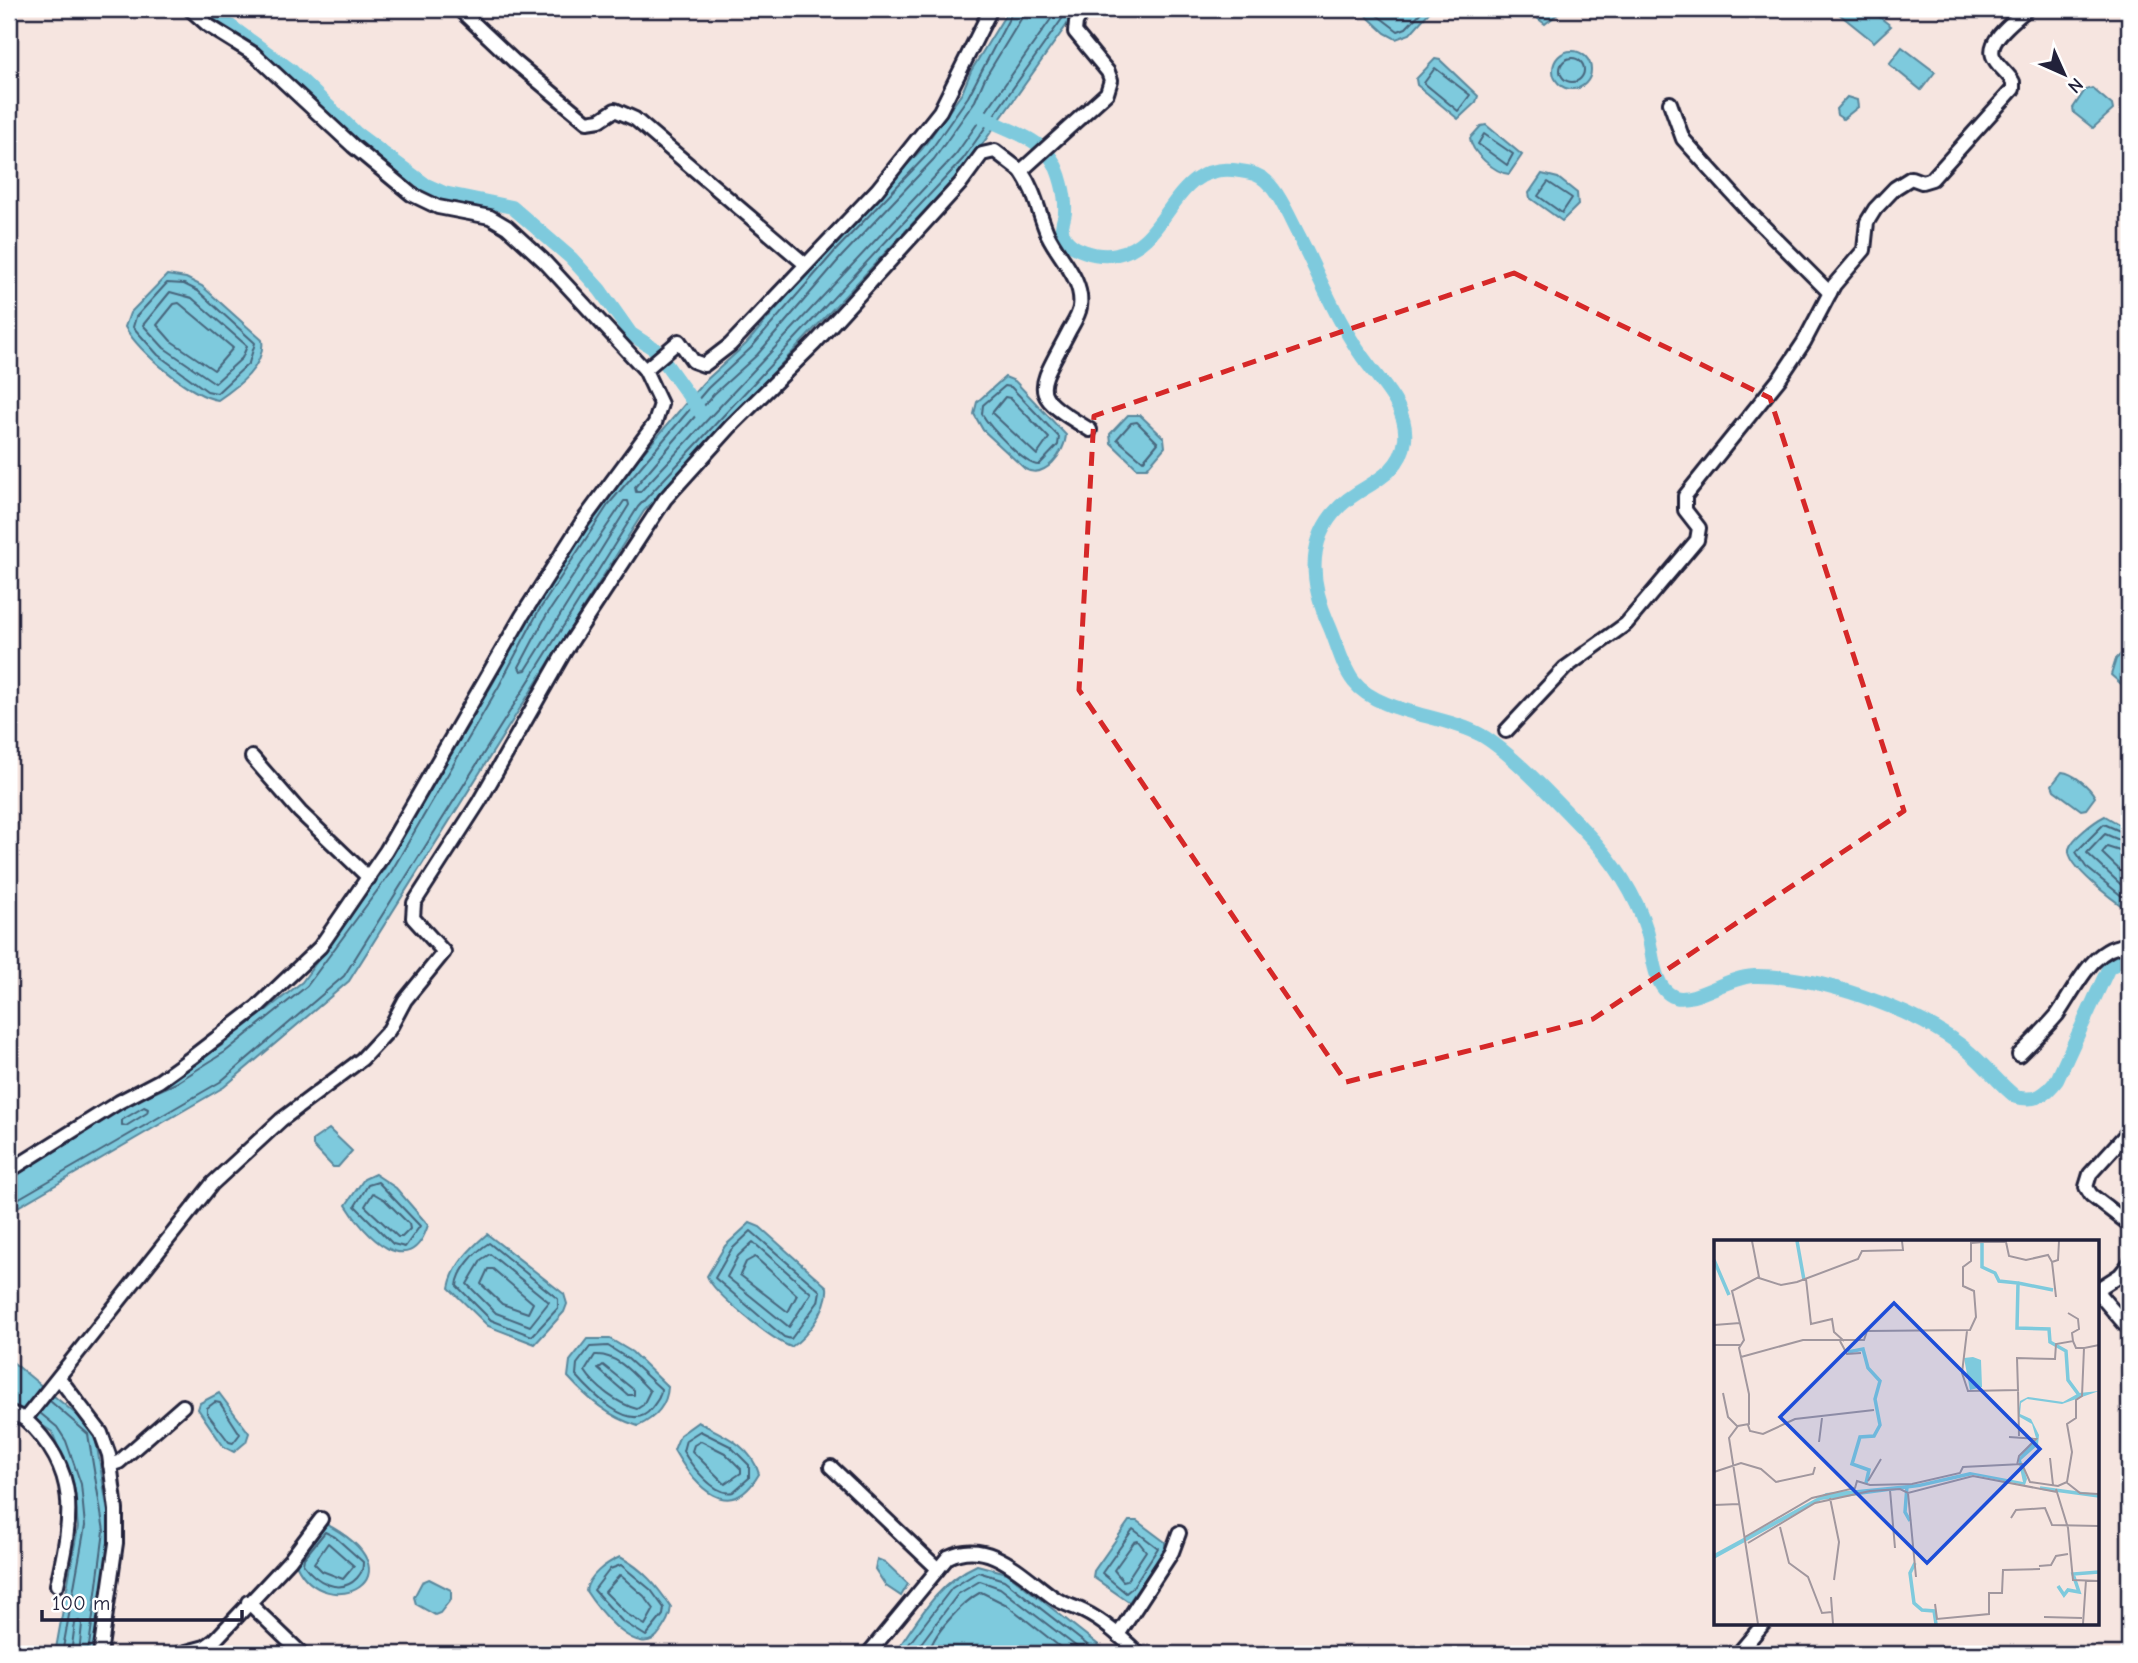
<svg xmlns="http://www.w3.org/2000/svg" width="2138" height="1663" viewBox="0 0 2138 1663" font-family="'Comic Neue',sans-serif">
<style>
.water{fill:#7ecadd;stroke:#59879c;stroke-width:2}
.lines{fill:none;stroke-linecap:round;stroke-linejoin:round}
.shore{stroke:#47657c;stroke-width:2}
.canal{stroke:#7ecadd;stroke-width:14}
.street-casing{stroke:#22223b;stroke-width:18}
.street{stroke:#fff;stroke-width:12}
.marked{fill:none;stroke:#d62828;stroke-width:5;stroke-dasharray:14 9;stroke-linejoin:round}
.inset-river{fill:none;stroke:#7ecadd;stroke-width:3.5}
.inset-road{fill:none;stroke:#a1979e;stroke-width:2}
.view{fill:#1d4ed8;fill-opacity:0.15;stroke:#1d4ed8;stroke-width:3.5}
.inset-edge{fill:none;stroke:#22223b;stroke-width:3.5}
</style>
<rect width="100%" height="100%" fill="#f6e5e0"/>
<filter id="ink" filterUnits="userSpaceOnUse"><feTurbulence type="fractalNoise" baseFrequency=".0143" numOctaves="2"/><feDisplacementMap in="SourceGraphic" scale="14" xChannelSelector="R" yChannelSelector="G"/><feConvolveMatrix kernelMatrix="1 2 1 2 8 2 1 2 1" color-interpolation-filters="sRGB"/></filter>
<g filter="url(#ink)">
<g class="water">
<path d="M 1009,9 L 1078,9 L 969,163 L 644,511 L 349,981 L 224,1087 L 9,1212 L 9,1175 L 221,1046 L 302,982 L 385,868 L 493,683 L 532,608 L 602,501 L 703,383 L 746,344 L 831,245 L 922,149 L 962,93 L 971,71 Z"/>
<path d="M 1359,9 L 1432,9 L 1410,34 L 1396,39 L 1385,33 Z"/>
<path d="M 1525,9 L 1564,9 L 1545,24 Z"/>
<path d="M 1833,9 L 1869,9 L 1891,26 L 1874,42 Z"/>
<path d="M 1902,47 L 1935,72 L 1921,90 L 1889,64 Z"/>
<circle cx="1572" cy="70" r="19"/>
<path d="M 1435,59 L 1440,60 L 1478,96 L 1476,102 L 1458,119 L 1417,85 L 1416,79 Z"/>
<path d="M 2092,88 L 2112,105 L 2113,110 L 2093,128 L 2074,113 L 2073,108 L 2085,90 Z"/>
<path d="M 1847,97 L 1857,100 L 1858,107 L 1843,119 L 1837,115 L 1836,109 Z"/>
<path d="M 1486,125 L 1522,155 L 1509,174 C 1495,173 1471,152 1470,138 L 1481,126 Z"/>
<path d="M 1542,174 L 1558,178 L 1577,193 L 1578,205 L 1562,221 L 1530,198 L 1529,193 Z"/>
<path d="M 167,275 L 186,278 L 202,286 L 262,340 C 266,366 237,387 218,400 C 191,396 139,352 125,327 L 130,313 Z"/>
<path d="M 1005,377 L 1015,381 L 1066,435 C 1065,452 1045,480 1025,469 L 983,430 L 974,414 L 977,402 Z"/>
<path d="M 1128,415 L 1140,415 L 1164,438 L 1165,447 L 1147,468 L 1137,468 L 1111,443 L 1110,434 Z"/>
<path d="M 2124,651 L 2129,652 L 2129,691 L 2111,675 L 2116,659 Z"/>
<path d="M 2062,772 C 2073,773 2090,787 2095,797 L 2086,809 L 2081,810 L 2054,790 L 2052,785 Z"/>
<path d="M 2105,816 L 2129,830 L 2129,911 C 2116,902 2066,866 2069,849 C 2072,838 2095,821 2105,816 Z"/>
<path d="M 329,1129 L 352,1151 L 338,1167 L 333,1167 L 313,1146 L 313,1140 Z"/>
<path d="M 375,1174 L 396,1188 L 428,1225 C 410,1283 364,1235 346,1205 L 364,1179 Z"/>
<path d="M 750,1223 L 760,1227 L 827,1287 C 829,1307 807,1337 791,1347 C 771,1339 714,1294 707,1276 L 725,1246 Z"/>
<path d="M 487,1234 L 564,1294 L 567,1304 L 564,1312 L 535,1344 L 488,1326 L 449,1288 C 453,1265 470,1249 487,1234 Z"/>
<path d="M 587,1339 L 610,1339 L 632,1352 L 668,1387 C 667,1405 655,1418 638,1426 C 609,1417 588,1399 568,1377 L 570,1361 Z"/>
<path d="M 9,1359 L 94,1429 L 111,1531 L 94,1654 L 55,1654 L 78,1527 L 74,1486 L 52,1432 L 9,1403 Z"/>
<path d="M 219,1393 L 249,1433 L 246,1442 L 234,1452 L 224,1447 L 198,1409 L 200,1403 Z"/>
<path d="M 698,1422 C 723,1435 751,1445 759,1474 C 729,1526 694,1485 674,1450 L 680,1435 Z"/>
<path d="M 1129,1521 L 1137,1521 L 1165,1542 L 1165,1550 L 1129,1602 L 1093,1577 L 1094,1571 Z"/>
<path d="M 324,1523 C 427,1576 325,1627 296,1564 L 297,1556 Z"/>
<path d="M 620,1557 C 643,1569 657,1586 671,1607 C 670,1617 666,1623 660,1632 C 640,1663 598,1610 586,1591 C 588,1576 606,1563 620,1557 Z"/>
<path d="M 877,1559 L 885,1562 L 908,1584 L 901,1596 L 886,1586 L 875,1569 Z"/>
<path d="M 977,1565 L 1007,1573 L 1110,1654 L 904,1654 L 901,1644 C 922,1613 941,1581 977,1565 Z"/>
<path d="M 429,1579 L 451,1590 L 451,1599 L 440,1613 L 435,1615 L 416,1604 L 414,1597 L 422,1582 Z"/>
</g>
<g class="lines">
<g class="shore">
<path d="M 1023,9 L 1021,19 L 985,78 L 975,101 L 934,159 L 842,256 L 757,355 L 714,394 L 635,487 L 636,492 L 640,492 L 956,154 L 1058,9"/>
<path d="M 1369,9 L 1398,31 L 1406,28 L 1424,9"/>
<circle cx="1572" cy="70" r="12"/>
<path d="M 1435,68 L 1470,95 L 1458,111 L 1424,83 Z"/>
<path d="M 1484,134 L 1513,154 L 1507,165 L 1478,144 Z"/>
<path d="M 1548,182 L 1572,198 L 1562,213 L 1538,196 Z"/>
<path d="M 167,283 L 184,284 L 198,291 L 255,343 L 249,363 L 217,393 L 207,391 L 158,355 L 133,327 L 136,317 Z"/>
<path d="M 170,292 L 192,298 L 247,346 L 242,358 L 215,383 L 164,348 L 143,325 Z"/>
<path d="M 179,303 L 233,348 L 214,370 L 171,341 L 157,325 L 174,304 Z"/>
<path d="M 1005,386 L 1011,387 L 1059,437 L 1058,445 L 1039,465 C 1025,466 989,426 982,414 L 983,405 Z"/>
<path d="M 1005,397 L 1010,398 L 1049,438 L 1037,455 L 992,413 Z"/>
<path d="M 1137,422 L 1158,443 L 1143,461 L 1117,439 L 1131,423 Z"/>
<path d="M 624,501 L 628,501 L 629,505 L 526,670 L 521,671 L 519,667 L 546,616 Z"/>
<path d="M 2129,835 L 2104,824 L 2076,852 L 2086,867 L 2129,902"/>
<path d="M 2129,844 L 2105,834 L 2087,853 L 2129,892"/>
<path d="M 2129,854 L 2107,847 L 2102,853 L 2129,879"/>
<path d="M 147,1096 L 176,1083 L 225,1052 L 307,986 L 391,872 L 499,686 L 538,612 L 608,505 L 708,388 L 751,348 L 836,250 L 928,154 L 968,97 L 1014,9"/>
<path d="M 144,1107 L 148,1109 L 147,1113 L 126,1126 L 122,1125 L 122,1120 Z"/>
<path d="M 9,1180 L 117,1112"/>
<path d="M 378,1182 L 420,1226 L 405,1247 L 393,1244 L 355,1206 L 368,1185 Z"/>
<path d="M 373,1193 L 385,1200 L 409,1224 L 410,1229 L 402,1237 L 398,1237 L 365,1206 Z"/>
<path d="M 9,1204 L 220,1082 L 344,976 L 638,507 L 963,159 L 1069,9"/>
<path d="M 751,1231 L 820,1291 L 818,1302 L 791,1339 L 784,1337 L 715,1278 L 731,1250 Z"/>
<path d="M 753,1242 L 811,1293 L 789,1327 L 727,1277 L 738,1256 Z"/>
<path d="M 489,1243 L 558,1299 L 558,1308 L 532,1336 L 491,1320 L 457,1286 C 458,1270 476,1251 489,1243 Z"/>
<path d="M 490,1254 L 549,1302 L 530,1326 L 496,1313 L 467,1284 L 482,1259 Z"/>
<path d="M 755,1257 L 797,1295 L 788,1312 L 740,1275 L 746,1262 Z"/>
<path d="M 488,1269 L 493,1269 L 533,1303 L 528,1313 L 502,1304 L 481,1284 Z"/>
<path d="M 608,1346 L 627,1358 L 661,1389 C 661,1397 656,1402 651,1409 C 631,1435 590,1391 576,1375 L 577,1364 L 590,1347 Z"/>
<path d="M 595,1355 C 617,1353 635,1376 650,1391 L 643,1405 L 637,1409 C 618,1404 595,1387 585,1371 Z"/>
<path d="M 603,1365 L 634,1390 L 634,1395 L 628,1395 L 598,1369 Z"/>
<path d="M 50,1401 L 88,1434 L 104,1531 L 88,1654"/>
<path d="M 215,1402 L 220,1403 L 240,1434 L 233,1443 L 229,1442 L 207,1413 L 207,1408 Z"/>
<path d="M 40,1413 L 57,1427 L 66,1441 L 81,1484 L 85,1526 L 62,1654"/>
<path d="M 700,1431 L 730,1446 L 749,1465 L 749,1478 L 733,1492 C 715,1497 691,1465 683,1451 L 686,1440 Z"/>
<path d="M 701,1441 L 725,1453 L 741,1469 L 741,1473 L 725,1484 L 692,1451 L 694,1445 Z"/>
<path d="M 1133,1529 L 1158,1548 L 1132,1588 L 1126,1593 L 1102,1573 Z"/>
<path d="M 325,1532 L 335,1537 L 363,1562 C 363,1570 362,1572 357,1578 C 340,1596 316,1582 303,1564 L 304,1558 Z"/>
<path d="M 1138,1541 L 1146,1551 L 1127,1580 L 1123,1581 L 1114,1570 L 1134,1542 Z"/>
<path d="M 328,1543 L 354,1566 L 343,1579 L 322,1571 L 314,1563 Z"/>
<path d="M 621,1565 L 651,1590 L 664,1608 L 663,1615 L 646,1636 L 622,1621 L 594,1590 L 610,1569 Z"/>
<path d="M 620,1575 L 644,1596 L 654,1609 L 645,1625 L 627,1614 L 605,1592 Z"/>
<path d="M 71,1654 L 75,1623 L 79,1621 L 82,1624 L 79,1654"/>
<path d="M 910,1654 L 909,1644 L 952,1588 L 978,1572 L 1004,1580 L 1099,1654"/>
<path d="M 919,1654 L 919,1646 L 958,1594 L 980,1581 L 1000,1588 L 1086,1654"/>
<path d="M 929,1654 C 931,1635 964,1601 981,1592 L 1007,1605 L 1069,1654"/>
</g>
<g class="canal">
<path d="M 207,9 L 292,71 L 357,134 L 426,185 L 444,193 L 512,207 L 571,258 L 600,290 L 631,334 L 656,350 L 701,413"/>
<path d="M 980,115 C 1002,129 1037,136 1051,158 C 1060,171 1066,196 1065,212 C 1065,216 1061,226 1062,230 C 1065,251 1100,258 1117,254 C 1171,244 1172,158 1240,171 C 1249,172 1259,174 1266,181 C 1280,194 1290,219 1299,236 C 1321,280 1340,329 1370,367 C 1386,388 1408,411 1405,440 C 1402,468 1378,480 1357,493 C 1308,524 1306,573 1328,623 C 1337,642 1341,665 1354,682 C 1378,713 1446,715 1481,735 C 1510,751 1559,804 1583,829 C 1612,859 1635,891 1647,931 C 1653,950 1652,989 1675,997 C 1695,1003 1727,977 1754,976 C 1817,975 1912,1008 1962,1046 C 1982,1061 1997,1082 2016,1097 C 2035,1102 2046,1095 2057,1080 L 2109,967 L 2129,958"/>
</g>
<defs>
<g id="street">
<path d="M 190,9 L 209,26 L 254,54 L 353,146 L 411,194 L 438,207 L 490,217 L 507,227 L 543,260 L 645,370"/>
<path d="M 459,9 L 514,61 L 587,122 L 600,120 L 615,110 L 635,119 L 805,264"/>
<path d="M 1670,103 L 1683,139 L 1749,212 L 1830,293"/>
<path d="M 1021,171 C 1036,193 1038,212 1048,235 C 1059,258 1084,280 1080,307 C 1079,315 1073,324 1069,331 C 1037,393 1027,392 1090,430"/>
<path d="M 1506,731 L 1565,668 L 1626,624 L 1697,540 L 1699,528 L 1685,510 L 1685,496 L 1780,378 L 1804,342 L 1834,285 L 1864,250 L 1867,222 L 1875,209 L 1895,188 L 1911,178 L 1922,182 L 1932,179 L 2013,89 L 2013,82 C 2008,73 1996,65 1993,56 C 1987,39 2017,19 2027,9"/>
<path d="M 252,757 L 300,812 L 369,878"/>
<path d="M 2019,1055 C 2032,1042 2045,1029 2057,1015 C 2075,990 2093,944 2129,945"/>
<path d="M 2129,1131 L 2090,1174 L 2086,1187 L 2091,1195 L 2129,1224"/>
<path d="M 9,1171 L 119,1102 L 159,1081 L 191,1058 L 256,1008 L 320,947 L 386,851 L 522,616 L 582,522 L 655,423 L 661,404 L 645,370 L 679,341 L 693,361 L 704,365 L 730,345 L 877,190 L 940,111 L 991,9"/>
<path d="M 2098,1289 L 2120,1275 L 2129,1264"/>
<path d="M 2098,1293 L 2129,1329"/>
<path d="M 59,1378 L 101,1433 L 109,1455 L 116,1510 L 116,1543 L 100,1654"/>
<path d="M 9,1412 L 25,1419 L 212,1184 L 281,1120 L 362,1059 L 389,1030 L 405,1000 L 444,952 L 413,918 L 414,903 L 479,802 L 565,651 L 665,499 L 731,426 L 815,343 L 960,184 L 982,154 L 995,151 L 1021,171 L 1107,93 L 1111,80 L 1108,72 L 1075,32 L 1076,22 L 1084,9"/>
<path d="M 25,1419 C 81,1471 72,1518 57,1585"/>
<path d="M 110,1465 L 119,1462 L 183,1406"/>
<path d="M 831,1467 L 938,1569"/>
<path d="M 248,1602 L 302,1654"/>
<path d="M 1118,1635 L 1172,1552 L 1179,1533"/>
<path d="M 179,1654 L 205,1647 L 215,1640 L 290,1560 L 321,1519"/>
<path d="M 868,1654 L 948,1557 C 989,1537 1023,1576 1053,1597 C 1062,1604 1073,1606 1083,1611 C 1104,1621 1122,1638 1139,1654"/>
<path d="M 1738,1654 L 1764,1623"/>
</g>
</defs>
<use href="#street" class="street-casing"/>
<use href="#street" class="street"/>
</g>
</g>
<path class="marked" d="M 1514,273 L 1770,398 L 1904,811 L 1593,1019 L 1346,1082 L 1079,690 L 1094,416 Z"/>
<g transform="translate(1714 1240)">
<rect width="385" height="385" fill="#f6e5e0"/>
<path d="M 259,117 L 267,120 L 268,147 L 256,150 L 250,118 ZM 385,151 L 348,164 L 313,159 L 307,163 L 306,174 L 317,179 L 325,195 L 324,205 L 307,220 L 313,239 L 311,245 L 259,235 L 206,247 L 107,260 L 0,319 L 0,314 L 112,253 L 204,244 L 256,232 L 309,242 L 304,219 L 322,198 L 318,184 L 304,176 L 306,161 L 314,157 L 349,162 L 365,153 Z" fill="#7ecadd"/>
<path class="inset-river" d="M 83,1 L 90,40M 268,1 L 268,27 L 281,33 L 285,41 L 304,43 L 303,88 L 335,89 L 336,102 L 352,111 L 354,140 L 365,155M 0,20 L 15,55M 304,43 L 339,50M 134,112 L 149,109 L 154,128 L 166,141 L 161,159 L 166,185 L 160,196 L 146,197 L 138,224 L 155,230 L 152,243M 193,246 L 191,272 L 196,281M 326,248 L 385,256M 201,323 L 196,333 L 200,363 L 208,370 L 220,371 L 222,384M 344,346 L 350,355 L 354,350 L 365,352 L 359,334 L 385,332"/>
<path class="inset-road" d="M 38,1 L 45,37 L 18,51 L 30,100 L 25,108 L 35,154 L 35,184 L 24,186 L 15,198 L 44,384M 269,2 L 292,2 L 295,16 L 312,20 L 334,15 L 338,22M 45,38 L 67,45 L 83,42 L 144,19 L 148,11 L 189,10 L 188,1M 92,39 L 97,84 L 118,79 L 120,92 L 130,101M 342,57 L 338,22 L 344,20 L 345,1M 354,73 L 364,79 L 365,89 L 358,93 L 359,101M 0,85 L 26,83M 253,91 L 248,133 L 254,151 L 304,150 L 303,118 L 341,119 L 342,104 L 359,101 L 362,108 L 370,108M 126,101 L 133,114 L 147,113M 0,105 L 26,105M 27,117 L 89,100 L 150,100 L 153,91 L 256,90 L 262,77 L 260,51 L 249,46 L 249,27 L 257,21 L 257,3 L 269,2M 304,150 L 305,196M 9,153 L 14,177 L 24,187M 34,185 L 36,191 L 49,194 L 81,179 L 160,170M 295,197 L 322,199 L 305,216 L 303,225M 105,202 L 108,178M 336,218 L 339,245M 0,232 L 27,223 L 47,229 L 62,242 L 99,234 L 101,227M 154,241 L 167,219M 352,242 L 366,253 L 385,254M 342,249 L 354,288 L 359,340 L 385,341M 176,250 L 181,308M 194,253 L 202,337M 116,258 L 125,302 L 120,340M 0,265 L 25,264M 297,278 L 302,270 L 331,268 L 338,285 L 385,286M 66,287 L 75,323 L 94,337 L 108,373 L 118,372M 31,297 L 98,258 L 141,248 L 143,241 L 156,245 L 198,244 L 246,233 L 249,227 L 308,224 L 316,242 L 344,246 L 353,242 L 358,212 L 353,184 L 362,178 L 362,160 L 368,156 L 370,108 L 385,105M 34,303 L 101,263 L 156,251 L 186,249 L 194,253 L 259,236 L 343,252M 325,326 L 337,325 L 342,316 L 354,314M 117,357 L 119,384M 221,364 L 223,379 L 275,374 L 275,353 L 288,353 L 289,330 L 326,329M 330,377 L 368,378M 369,384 L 372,340"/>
<path class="view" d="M 180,63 L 326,209 L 213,323 L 66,177 Z"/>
<rect width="385" height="385" class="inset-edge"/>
</g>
<rect width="2138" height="1663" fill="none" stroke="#fff" stroke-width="35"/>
<rect x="18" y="18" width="2103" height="1628" fill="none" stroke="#22223b" stroke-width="2.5" filter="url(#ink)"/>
<g transform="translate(2064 74) rotate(135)" stroke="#ffffff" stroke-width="5" paint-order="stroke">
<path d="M0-5L12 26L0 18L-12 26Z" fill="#22223b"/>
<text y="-10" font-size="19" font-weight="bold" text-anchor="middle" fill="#22223b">N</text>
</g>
<path d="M42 1610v10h200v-10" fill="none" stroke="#22223b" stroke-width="3.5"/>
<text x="52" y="1610" font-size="21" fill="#22223b" stroke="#ffffff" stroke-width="5" paint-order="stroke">100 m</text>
</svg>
